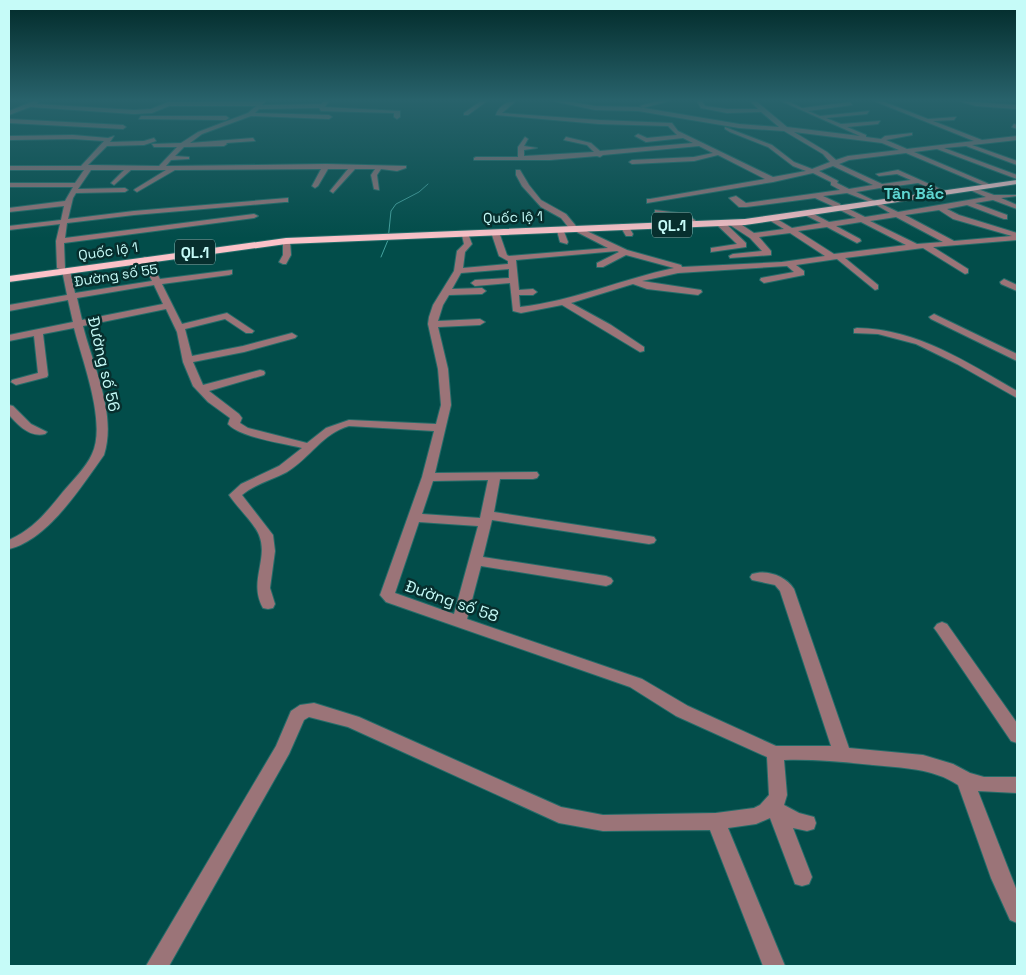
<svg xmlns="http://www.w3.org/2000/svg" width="1026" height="975" viewBox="0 0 1026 975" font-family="'Space Grotesk',sans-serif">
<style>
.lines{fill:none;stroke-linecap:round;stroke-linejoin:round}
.stream{stroke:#45a39f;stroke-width:1}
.minor-casing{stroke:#256c69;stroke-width:2}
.highway-casing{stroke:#256c69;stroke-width:2}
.minor{fill:#9b7478;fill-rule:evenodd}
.highway{fill:#fbc2c8;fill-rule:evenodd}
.labels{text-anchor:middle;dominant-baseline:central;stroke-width:5;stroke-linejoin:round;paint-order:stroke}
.far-street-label{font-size:14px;fill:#c6fbf8;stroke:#072f2e}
.shield{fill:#072f2e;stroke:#8dbebb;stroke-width:1}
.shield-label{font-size:15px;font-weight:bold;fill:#c6fbf8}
.far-quarter-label{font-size:16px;font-weight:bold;fill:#5fd6d1;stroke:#072f2e}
.street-label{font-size:16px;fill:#c6fbf8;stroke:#072f2e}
</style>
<rect width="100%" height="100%" fill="#024d4a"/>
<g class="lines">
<path class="stream" d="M 381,257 L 388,240 L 391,211 L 396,204 L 419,192 L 428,184"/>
<defs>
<g id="minor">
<path d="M 34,101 L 39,101 L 37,104 L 134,110 L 151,109 L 168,102 L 266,101 L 262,105 L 321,104 L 324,101 L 329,101 L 325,107 L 400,111 L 400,117 L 397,119 L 394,117 L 394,113 L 321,111 L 319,108 L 259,109 L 255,113 L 329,115 L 332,117 L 329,119 L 251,116 L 202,134 L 190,143 L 253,138 L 255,141 L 226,143 L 227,144 L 224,146 L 184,147 L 175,156 L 189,157 L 189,159 L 171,160 L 166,166 L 326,164 L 406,166 L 406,168 L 397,171 L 381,169 L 377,175 L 379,190 L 374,189 L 371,175 L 375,169 L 355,169 L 333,193 L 330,191 L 348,169 L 328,169 L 318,186 L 315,188 L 312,186 L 321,169 L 175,170 L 137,192 L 134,190 L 135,189 L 166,170 L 131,170 L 114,185 L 111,183 L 124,170 L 91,170 L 78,189 L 125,188 L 128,190 L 125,192 L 76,193 L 73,198 L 68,219 L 134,211 L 288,198 L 288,202 L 285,202 L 134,215 L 67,223 L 65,238 L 254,214 L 258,216 L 254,218 L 64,243 L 65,269 L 70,271 L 75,293 L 152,281 L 141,259 L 145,257 L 149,259 L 160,279 L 232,270 L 232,274 L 229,275 L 162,284 L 182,324 L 227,313 L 254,331 L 252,333 L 246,333 L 225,319 L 185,329 L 192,356 L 243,346 L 292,333 L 297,336 L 295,338 L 244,352 L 193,362 L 203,385 L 260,370 L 264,371 L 265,373 L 264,375 L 209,391 L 239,414 L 242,418 L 240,423 L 248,428 L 307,443 L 326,428 L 349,420 L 436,424 L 441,405 L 438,369 L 428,324 L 429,317 L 433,305 L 454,271 L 457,251 L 464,244 L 461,231 L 467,231 L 472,244 L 465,252 L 463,268 L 508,264 L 508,261 L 499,256 L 491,232 L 495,230 L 499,232 L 507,255 L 509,256 L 608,248 L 569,228 L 561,218 L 541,207 L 522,186 L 516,175 L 516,170 L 520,170 L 529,185 L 541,200 L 566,214 L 576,226 L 627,250 L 681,265 L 682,267 L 782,262 L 825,256 L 790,233 L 759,237 L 771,251 L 771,255 L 730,258 L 729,256 L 733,254 L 762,251 L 750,238 L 730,225 L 730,221 L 736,221 L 754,233 L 784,229 L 769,220 L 768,218 L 772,216 L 792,228 L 821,223 L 805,215 L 805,211 L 808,211 L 829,222 L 856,218 L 840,210 L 839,208 L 843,206 L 865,217 L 890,213 L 873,203 L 847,193 L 823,196 L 840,204 L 841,206 L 837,208 L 815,198 L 746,207 L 739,207 L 729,198 L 736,196 L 746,203 L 840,190 L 831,185 L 831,182 L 813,173 L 773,182 L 647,203 L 647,199 L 650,199 L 765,179 L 718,155 L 694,161 L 632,164 L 629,162 L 632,160 L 694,157 L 713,153 L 699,146 L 603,155 L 600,157 L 597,156 L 550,160 L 474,160 L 474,158 L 476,157 L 518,157 L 518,147 L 525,137 L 528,139 L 524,146 L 537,148 L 524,150 L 524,156 L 594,152 L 587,145 L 564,140 L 566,137 L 591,143 L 600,151 L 693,143 L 683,138 L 646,142 L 635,136 L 638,134 L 647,138 L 677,135 L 668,126 L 599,124 L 496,115 C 498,107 507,101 516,101 L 502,113 L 599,120 L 672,123 L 678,131 L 773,177 L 806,171 L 793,166 L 768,147 L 730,132 L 725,129 L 725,127 L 772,145 L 794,162 L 807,167 L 812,169 L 830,162 L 823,154 L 784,131 L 739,128 L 638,111 L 595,110 L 553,101 L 566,101 L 595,106 L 638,107 L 739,124 L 779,127 L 761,112 L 727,113 L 701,108 L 697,101 L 702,101 L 705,106 L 727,109 L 758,109 L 750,101 L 756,101 L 787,127 L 860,136 L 781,101 L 788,101 L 802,108 L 850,102 L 852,105 L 808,111 L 820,116 L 869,111 L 867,114 L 826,118 L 841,124 L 880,121 L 878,124 L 847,127 L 866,135 L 866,137 L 881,139 L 885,136 L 912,133 L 912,135 L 886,140 L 907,149 L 974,141 L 874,101 L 882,101 L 928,119 L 956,117 L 954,120 L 933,121 L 982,140 L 1017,136 L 1017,140 L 972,145 L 1017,161 L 1017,165 L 966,146 L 944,148 L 1017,175 L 1017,179 L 937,149 L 914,152 L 989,184 L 989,186 L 987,187 L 906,153 L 849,160 L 839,164 L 882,184 L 911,180 L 897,174 L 879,176 L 876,174 L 898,170 L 945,191 L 940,192 L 918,183 L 889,187 L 904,195 L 906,196 L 902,198 L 880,188 L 856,192 L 898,212 L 986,197 L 970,190 L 970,188 L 972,187 L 994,195 L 1016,195 L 1017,196 L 1001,198 L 1017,205 L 1017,209 L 993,200 L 975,203 L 1007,215 L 1007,219 L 1004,219 L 967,205 L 947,209 L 959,215 L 1017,233 L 1017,240 L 933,247 L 968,269 L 968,273 L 965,274 L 923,248 L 845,258 L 878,285 L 878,289 L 875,290 L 837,259 L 796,265 L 804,271 L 804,275 L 764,283 L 760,280 L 761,278 L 794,272 L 787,266 L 678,273 L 642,281 L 701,290 L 702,292 L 698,295 L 647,289 L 633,284 L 571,303 L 611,325 L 644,347 L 644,351 L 640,352 L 562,305 L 521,313 L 513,311 L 510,283 L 475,286 L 471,283 L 475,280 L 509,278 L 509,269 L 461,273 L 452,289 L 482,288 L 486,291 L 482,294 L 449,295 L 443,305 L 438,321 L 480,319 L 485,322 L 480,325 L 438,327 L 448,369 L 451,405 L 435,473 L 537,472 L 539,475 L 537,478 L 533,479 L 500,479 L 494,512 L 649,536 L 654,537 L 656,540 L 654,543 L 649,544 L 492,520 L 483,557 L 606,576 L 611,578 L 613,581 L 611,584 L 606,586 L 481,566 L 467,619 L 642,679 L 688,706 L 776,746 L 831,746 L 780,591 L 775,585 L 752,580 L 750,577 L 752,574 C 767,569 786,576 794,589 L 849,748 L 923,755 L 953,764 L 970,773 L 984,777 L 1017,777 L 1017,793 L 978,791 L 1017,891 L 1017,923 L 1010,920 L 991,878 L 958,785 C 933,768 902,768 873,765 C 843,762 814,759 784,760 L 787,795 L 784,805 L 799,813 L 814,817 L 816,823 L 814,829 L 807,831 L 793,828 L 812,877 L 809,884 L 802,886 L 795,884 L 770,818 L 756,824 L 728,828 L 785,966 L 763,966 L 710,830 L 603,831 L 559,823 L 348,727 L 309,717 L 304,720 L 289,754 L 169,966 L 146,966 L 276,746 L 291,711 L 300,705 L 314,703 L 359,717 L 561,807 L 603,815 L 716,813 L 754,808 L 760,805 L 769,795 L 767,757 L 676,716 L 630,687 L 386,602 L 380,595 L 422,477 L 434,431 L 349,426 C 323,433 310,458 287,472 C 272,480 255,484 242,495 L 273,535 L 275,551 L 270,588 L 275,604 L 273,608 L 268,609 L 263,608 C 248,582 269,559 259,535 C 255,524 236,506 229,495 L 241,484 L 279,466 L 302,448 C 283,443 241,438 228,424 L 230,418 L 208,402 L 193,386 L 183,362 L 177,332 L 166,309 L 83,326 C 93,366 117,414 104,455 C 81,487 48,540 9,549 L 9,540 C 33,529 46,513 62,493 C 72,481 86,468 92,454 C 107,423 82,360 74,328 L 43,334 L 48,375 L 47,377 L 16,385 L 11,382 L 12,380 L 38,373 L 34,336 L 9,341 L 9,335 L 73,322 L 68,300 L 9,311 L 9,305 L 67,295 L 62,270 L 57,268 L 56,241 L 60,224 L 9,230 L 9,226 L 61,220 L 64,206 L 9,212 L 9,208 L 65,201 L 73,187 L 9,187 L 9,183 L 75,183 L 84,170 L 9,170 L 9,166 L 81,166 L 104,141 L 73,139 L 9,140 L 9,136 L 73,135 L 108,138 L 114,136 L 110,142 L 144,141 L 154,138 L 156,141 L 144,145 L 107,146 L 88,165 L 159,166 L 177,147 L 154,147 L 152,144 L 181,143 L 198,132 L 248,113 L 256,106 L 169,106 L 152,113 L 134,114 L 30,107 L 9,115 L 9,111 ZM 794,132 L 882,143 L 899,150 L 848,156 L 836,160 L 827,152 ZM 833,166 L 873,185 L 849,189 L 837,183 L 838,181 L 819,171 ZM 939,210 L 953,219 L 1012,236 L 954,241 L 905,215 ZM 896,217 L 943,242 L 917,244 L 870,221 ZM 861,222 L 906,245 L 834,254 L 798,231 L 827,227 L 857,243 L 861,241 L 860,239 L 836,226 ZM 617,251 L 619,252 L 597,263 L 597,267 L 603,267 L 626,255 L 674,268 C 622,279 573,301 520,307 L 519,295 L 533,295 L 537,292 L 533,289 L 519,290 L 516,260 ZM 154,285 L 163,304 L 82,320 L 77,298 ZM 488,480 L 480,518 L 422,514 L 433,481 ZM 419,522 L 478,526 L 454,614 L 395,593 Z"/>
<path d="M 481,101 L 487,101 L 468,115 L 464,115 L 464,113 Z"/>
<path d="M 657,101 L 669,101 L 643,108 L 640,106 Z"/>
<path d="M 959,101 L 1017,105 L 1017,109 L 976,106 Z"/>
<path d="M 141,116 L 226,116 L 229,118 L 226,120 L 139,119 Z"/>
<path d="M 9,119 L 123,125 L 126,127 L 123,129 L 9,123 Z"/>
<path d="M 1014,124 L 1017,125 L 1017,129 L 1012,127 Z"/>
<path d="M 655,210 L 687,214 L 696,221 L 689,223 L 682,218 L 655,214 Z"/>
<path d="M 717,221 L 723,221 L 746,243 L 746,247 L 711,252 L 711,248 L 737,244 L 717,225 Z"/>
<path d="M 621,224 L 627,224 L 633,234 L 632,236 L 626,236 L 620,226 Z"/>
<path d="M 556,227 L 563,229 L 568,242 L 567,244 L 560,242 Z"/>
<path d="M 283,239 L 290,241 L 291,255 L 286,264 L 283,264 L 279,262 L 283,255 Z"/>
<path d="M 1004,279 L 1017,285 L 1017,291 L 1001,284 L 1000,282 Z"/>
<path d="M 934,314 L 1017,354 L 1017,361 L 931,319 L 929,317 Z"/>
<path d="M 857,328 C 918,329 966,362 1017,391 L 1017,398 L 957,364 L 916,344 L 878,334 L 854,333 L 854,329 Z"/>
<path d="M 9,405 L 13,406 L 31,424 L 47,432 L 45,434 C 30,438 18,425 9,415 Z"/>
<path d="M 942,622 L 947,624 L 1017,723 L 1017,743 L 1011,741 L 937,632 L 934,628 L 937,624 Z"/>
</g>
<path id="highway" d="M 1017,180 L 1017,184 L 745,225 L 286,244 L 9,282 L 9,276 L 286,238 L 745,219 Z"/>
</defs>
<use href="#minor" class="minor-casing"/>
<use href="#highway" class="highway-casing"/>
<use href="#minor" class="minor"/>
<use href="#highway" class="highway"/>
</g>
<linearGradient id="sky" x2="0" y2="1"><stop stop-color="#012a29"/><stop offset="0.42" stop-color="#28626b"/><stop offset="1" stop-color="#28626b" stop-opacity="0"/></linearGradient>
<rect width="1026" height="238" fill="url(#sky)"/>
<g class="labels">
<g class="far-street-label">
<text transform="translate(513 217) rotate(-2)">Quốc lộ 1</text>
<text transform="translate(108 251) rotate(-8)">Quốc lộ 1</text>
<text transform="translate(116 275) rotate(-9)">Đường số 55</text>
</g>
<g class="shield">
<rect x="652" y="212.5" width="40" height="25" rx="4"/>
<rect x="175" y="239.5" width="40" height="25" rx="4"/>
</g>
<g class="shield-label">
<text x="672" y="225">QL.1</text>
<text x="195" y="252">QL.1</text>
</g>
<g class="far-quarter-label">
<text x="914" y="193">Tân Bắc</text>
</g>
<g class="street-label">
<text transform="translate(104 364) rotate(77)">Đường số 56</text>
<text transform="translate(452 601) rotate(19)">Đường số 58</text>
</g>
</g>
<rect width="1026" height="975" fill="none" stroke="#c6fbf8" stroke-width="20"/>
</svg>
